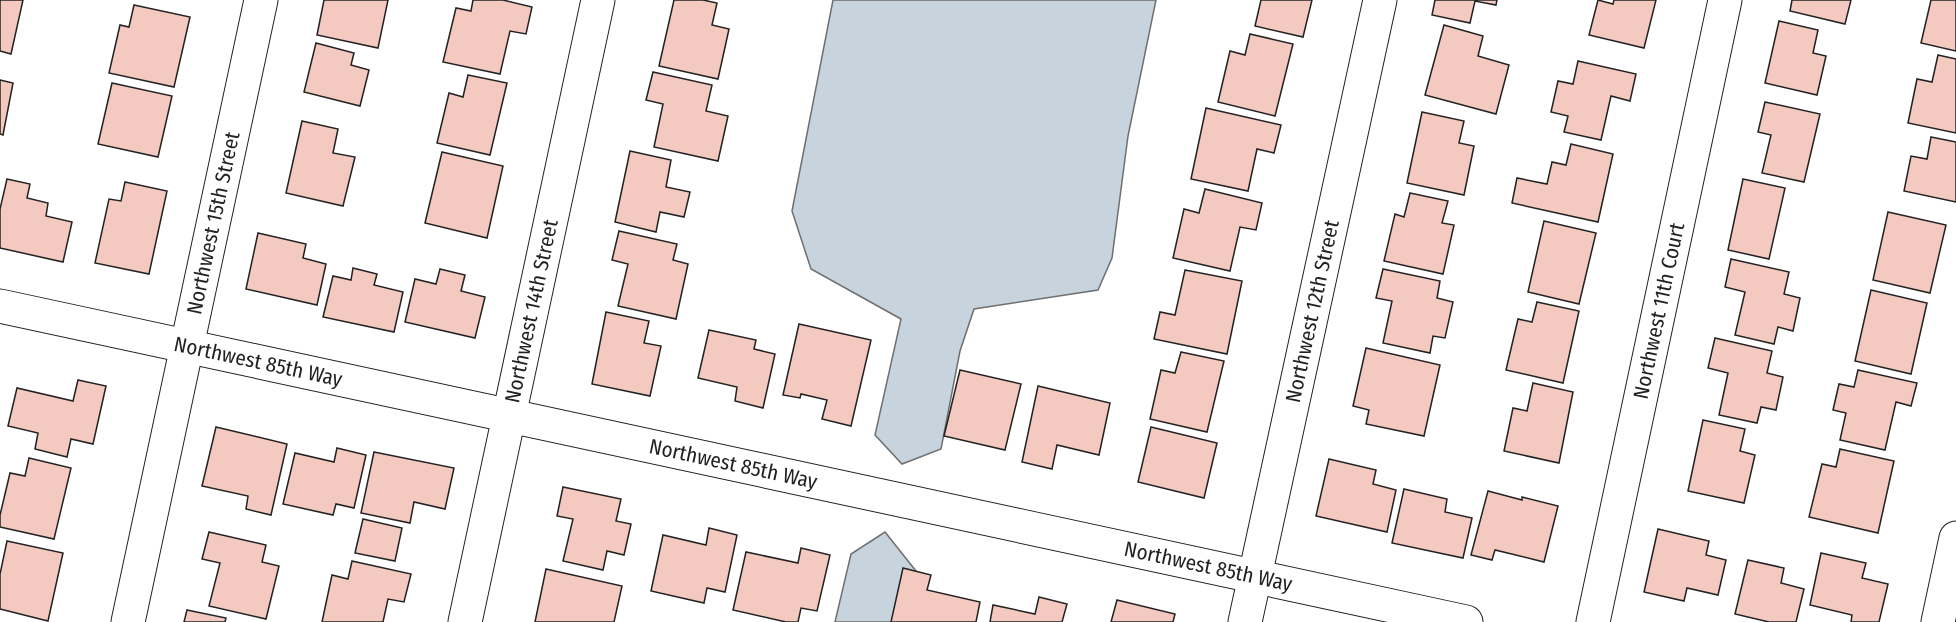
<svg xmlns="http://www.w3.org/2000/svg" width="1956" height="622" viewBox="0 0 1956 622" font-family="'Fira Sans Condensed',sans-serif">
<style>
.water{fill:#c7d3dd;stroke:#6f6f6f;stroke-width:1.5}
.building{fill:#f3c9c0;stroke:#222;stroke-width:1.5}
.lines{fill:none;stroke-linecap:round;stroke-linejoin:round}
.minor-casing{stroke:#222;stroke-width:35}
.minor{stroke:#fff;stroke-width:33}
.labels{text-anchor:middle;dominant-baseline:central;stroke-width:4.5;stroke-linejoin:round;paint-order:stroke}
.street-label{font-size:21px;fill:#222;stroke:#fff}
</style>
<rect width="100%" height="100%" fill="#fff"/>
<g class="water">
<path d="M 833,0 L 1156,0 L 1128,136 L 1112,258 L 1098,290 L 974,309 L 960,351 L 941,449 L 902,464 L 875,435 L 901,319 L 811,269 L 792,211 Z"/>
<path d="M 885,532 L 916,571 L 906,622 L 835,622 L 851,554 Z"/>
</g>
<g class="building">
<path d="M 0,0 L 23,0 L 11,54 L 0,51 Z"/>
<path d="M 324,0 L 388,0 L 378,48 L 317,35 Z"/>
<path d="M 473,0 L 503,0 L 532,7 L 526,34 L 510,31 L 500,74 L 443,62 L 456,8 L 471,11 Z"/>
<path d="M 674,0 L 703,0 L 717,3 L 712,25 L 729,29 L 718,79 L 659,66 Z"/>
<path d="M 1261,0 L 1312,0 L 1303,37 L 1255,26 Z"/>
<path d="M 1435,0 L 1497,0 L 1496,5 L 1475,1 L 1470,23 L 1432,15 Z"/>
<path d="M 1598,0 L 1613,4 L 1614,0 L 1656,0 L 1644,48 L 1589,35 Z"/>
<path d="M 1792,0 L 1851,0 L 1845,24 L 1790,11 Z"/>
<path d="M 1931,0 L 1956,0 L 1956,51 L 1921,43 Z"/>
<path d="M 134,5 L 190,17 L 174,87 L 109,73 L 120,25 L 129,27 Z"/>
<path d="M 1779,21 L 1818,30 L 1813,53 L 1826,56 L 1817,95 L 1765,83 Z"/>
<path d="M 1444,25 L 1483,36 L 1478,56 L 1509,65 L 1496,114 L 1425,95 Z"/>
<path d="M 1250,34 L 1293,44 L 1275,116 L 1218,102 L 1230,51 L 1245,55 Z"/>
<path d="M 316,43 L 354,53 L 351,65 L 369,70 L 360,106 L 304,92 Z"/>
<path d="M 1938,55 L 1956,59 L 1956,133 L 1908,123 L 1917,79 L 1932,82 Z"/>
<path d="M 1578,61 L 1636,74 L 1630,101 L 1611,96 L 1601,140 L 1564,132 L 1568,116 L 1551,112 L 1558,81 L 1573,84 Z"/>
<path d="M 653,72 L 712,85 L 706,111 L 728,116 L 718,161 L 654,147 L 663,104 L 646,100 Z"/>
<path d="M 468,75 L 507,83 L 490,155 L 437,143 L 449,93 L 463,97 Z"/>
<path d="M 0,80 L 13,83 L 3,135 L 0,134 Z"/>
<path d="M 112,83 L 172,96 L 158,157 L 98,144 Z"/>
<path d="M 1765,102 L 1820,114 L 1804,182 L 1762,173 L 1771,135 L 1758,132 Z"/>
<path d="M 1206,108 L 1281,125 L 1274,153 L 1257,149 L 1248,191 L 1191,179 Z"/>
<path d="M 1422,112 L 1464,121 L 1459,143 L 1474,146 L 1464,195 L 1407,183 Z"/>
<path d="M 302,121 L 338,129 L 333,153 L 355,157 L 343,206 L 286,193 Z"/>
<path d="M 1931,137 L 1956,142 L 1956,202 L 1904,191 L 1911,156 L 1927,159 Z"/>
<path d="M 1571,144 L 1613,154 L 1598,222 L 1512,203 L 1517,178 L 1547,184 L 1552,162 L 1566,165 Z"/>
<path d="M 630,151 L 671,160 L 666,187 L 690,192 L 684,217 L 660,212 L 656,232 L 615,222 Z"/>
<path d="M 442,152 L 503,166 L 487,238 L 425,223 Z"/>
<path d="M 7,179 L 30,184 L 27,198 L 48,203 L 46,216 L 72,222 L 63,262 L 0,248 L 0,209 Z"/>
<path d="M 1743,179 L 1785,188 L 1769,259 L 1728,250 Z"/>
<path d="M 125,182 L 167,191 L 149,274 L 95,263 L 109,199 L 121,201 Z"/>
<path d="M 1205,189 L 1262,203 L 1256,230 L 1240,227 L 1230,271 L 1173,258 L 1184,209 L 1199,213 Z"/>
<path d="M 1410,193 L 1448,201 L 1442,223 L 1454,225 L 1443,274 L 1384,261 L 1395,214 L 1404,217 Z"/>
<path d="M 1888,212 L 1946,225 L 1930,293 L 1873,280 Z"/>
<path d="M 1544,221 L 1596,233 L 1579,304 L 1528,292 Z"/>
<path d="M 619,231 L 677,244 L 673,260 L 688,264 L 676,319 L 618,306 L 628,264 L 612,260 Z"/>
<path d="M 258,233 L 306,244 L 303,258 L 326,264 L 317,305 L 246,289 Z"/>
<path d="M 1731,259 L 1789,272 L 1784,294 L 1800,298 L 1793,331 L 1778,327 L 1774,344 L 1735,335 L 1745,292 L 1725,287 Z"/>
<path d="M 353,268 L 377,274 L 374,285 L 403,292 L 394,332 L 323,317 L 333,276 L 351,280 Z"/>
<path d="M 440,269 L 465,275 L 461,291 L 485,297 L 475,338 L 405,322 L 415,279 L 436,284 Z"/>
<path d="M 1383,269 L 1440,281 L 1437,298 L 1453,302 L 1445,338 L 1433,336 L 1430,353 L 1383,343 L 1392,301 L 1376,298 Z"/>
<path d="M 1185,270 L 1242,281 L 1227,354 L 1154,339 L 1160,312 L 1175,315 Z"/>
<path d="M 1871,290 L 1927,303 L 1911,374 L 1855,361 Z"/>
<path d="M 1537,302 L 1579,311 L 1563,383 L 1506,370 L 1518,319 L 1532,322 Z"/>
<path d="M 606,312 L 649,321 L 644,343 L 661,346 L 650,396 L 592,384 Z"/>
<path d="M 799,324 L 871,340 L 851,426 L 822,419 L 827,400 L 801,394 L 800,398 L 783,395 Z"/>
<path d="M 709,330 L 756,340 L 754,349 L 775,354 L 763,408 L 735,401 L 737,387 L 698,378 Z"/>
<path d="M 1715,338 L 1772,351 L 1767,373 L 1783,377 L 1776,410 L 1761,407 L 1757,423 L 1719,415 L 1728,373 L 1708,368 Z"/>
<path d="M 1366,348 L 1440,365 L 1424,436 L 1366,424 L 1369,410 L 1353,406 Z"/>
<path d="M 1181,352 L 1224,361 L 1207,432 L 1150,419 L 1161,370 L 1175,373 Z"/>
<path d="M 960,370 L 1021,384 L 1005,450 L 944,436 Z"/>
<path d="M 1858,370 L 1917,383 L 1911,406 L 1896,402 L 1885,450 L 1840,440 L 1846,413 L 1833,410 L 1839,384 L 1854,387 Z"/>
<path d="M 78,380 L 106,386 L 93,444 L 71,439 L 67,457 L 35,449 L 38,433 L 8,426 L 17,388 L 73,401 Z"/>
<path d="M 1533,383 L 1573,392 L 1559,463 L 1504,451 L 1513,408 L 1527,411 Z"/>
<path d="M 1038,386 L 1110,403 L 1099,455 L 1057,445 L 1052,469 L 1022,462 Z"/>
<path d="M 1703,420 L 1745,429 L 1740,451 L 1755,455 L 1744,503 L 1688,491 Z"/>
<path d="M 216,427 L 287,444 L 271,515 L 246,509 L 248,496 L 202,486 Z"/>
<path d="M 1151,427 L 1217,443 L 1204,498 L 1138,482 Z"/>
<path d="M 337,448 L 366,455 L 354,508 L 336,504 L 333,515 L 283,504 L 295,453 L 334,462 Z"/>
<path d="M 1840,449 L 1894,461 L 1878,533 L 1809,517 L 1822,464 L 1836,467 Z"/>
<path d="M 374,452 L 454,468 L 445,509 L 414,502 L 410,523 L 361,513 Z"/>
<path d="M 29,458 L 71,468 L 54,539 L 0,527 L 0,515 L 10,473 L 25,476 Z"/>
<path d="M 1329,459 L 1376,470 L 1373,484 L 1396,490 L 1387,532 L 1316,516 Z"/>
<path d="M 563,487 L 621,499 L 616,521 L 631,524 L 624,555 L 607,551 L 603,570 L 563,561 L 573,519 L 557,516 Z"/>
<path d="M 1404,489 L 1447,499 L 1445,512 L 1472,518 L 1463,558 L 1392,543 Z"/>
<path d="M 1488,491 L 1522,500 L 1522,497 L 1558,506 L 1544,562 L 1495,550 L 1492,560 L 1471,555 Z"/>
<path d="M 363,519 L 402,528 L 395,561 L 355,553 Z"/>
<path d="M 709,528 L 737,535 L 725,592 L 707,588 L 704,603 L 651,591 L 663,535 L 706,545 Z"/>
<path d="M 1658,529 L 1709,541 L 1706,555 L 1726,560 L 1718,595 L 1687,588 L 1684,601 L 1644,592 Z"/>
<path d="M 209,532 L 266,545 L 262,562 L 279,566 L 266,619 L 209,606 L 220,563 L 202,559 Z"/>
<path d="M 7,541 L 63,553 L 48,621 L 0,609 L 0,574 Z"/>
<path d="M 801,548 L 830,555 L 817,611 L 801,608 L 798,622 L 786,622 L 733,610 L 746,552 L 798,563 Z"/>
<path d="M 1821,553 L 1866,563 L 1862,578 L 1888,584 L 1879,622 L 1851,622 L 1852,615 L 1810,605 Z"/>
<path d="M 1748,560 L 1784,568 L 1781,583 L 1804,589 L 1796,622 L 1769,622 L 1735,614 Z"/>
<path d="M 352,561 L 411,574 L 404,602 L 388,599 L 383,622 L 322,622 L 332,575 L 348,579 Z"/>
<path d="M 903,568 L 931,575 L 927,590 L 980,602 L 976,622 L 891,622 Z"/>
<path d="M 546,569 L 622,586 L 614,622 L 535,622 Z"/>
<path d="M 1039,597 L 1067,604 L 1062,622 L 990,622 L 993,605 L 1035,614 Z"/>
<path d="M 1117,600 L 1175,614 L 1173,622 L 1111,622 Z"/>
<path d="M 187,610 L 226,618 L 225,622 L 184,622 Z"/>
</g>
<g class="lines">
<defs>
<g id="minor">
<path id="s1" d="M 0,306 L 1466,622"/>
<path id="s2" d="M 128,622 L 261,0"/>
<path id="s3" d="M 465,622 L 598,0"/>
<path id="s4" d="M 1245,622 L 1380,0"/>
<path id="s5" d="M 1593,622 L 1725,0"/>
<path d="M 1938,622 L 1956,538"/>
</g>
</defs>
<use href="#minor" class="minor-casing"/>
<use href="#minor" class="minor"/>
</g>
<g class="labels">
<g class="street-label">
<text stroke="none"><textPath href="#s2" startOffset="408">Northwest 15th Street</textPath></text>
<text stroke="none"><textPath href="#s3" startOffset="318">Northwest 14th Street</textPath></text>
<text stroke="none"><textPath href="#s4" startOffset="318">Northwest 12th Street</textPath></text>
<text stroke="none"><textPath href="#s5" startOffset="318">Northwest 11th Court</textPath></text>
<text stroke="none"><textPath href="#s1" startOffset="264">Northwest 85th Way</textPath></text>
<text stroke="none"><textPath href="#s1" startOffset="750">Northwest 85th Way</textPath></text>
<text stroke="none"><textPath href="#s1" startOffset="1236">Northwest 85th Way</textPath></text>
</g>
</g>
</svg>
